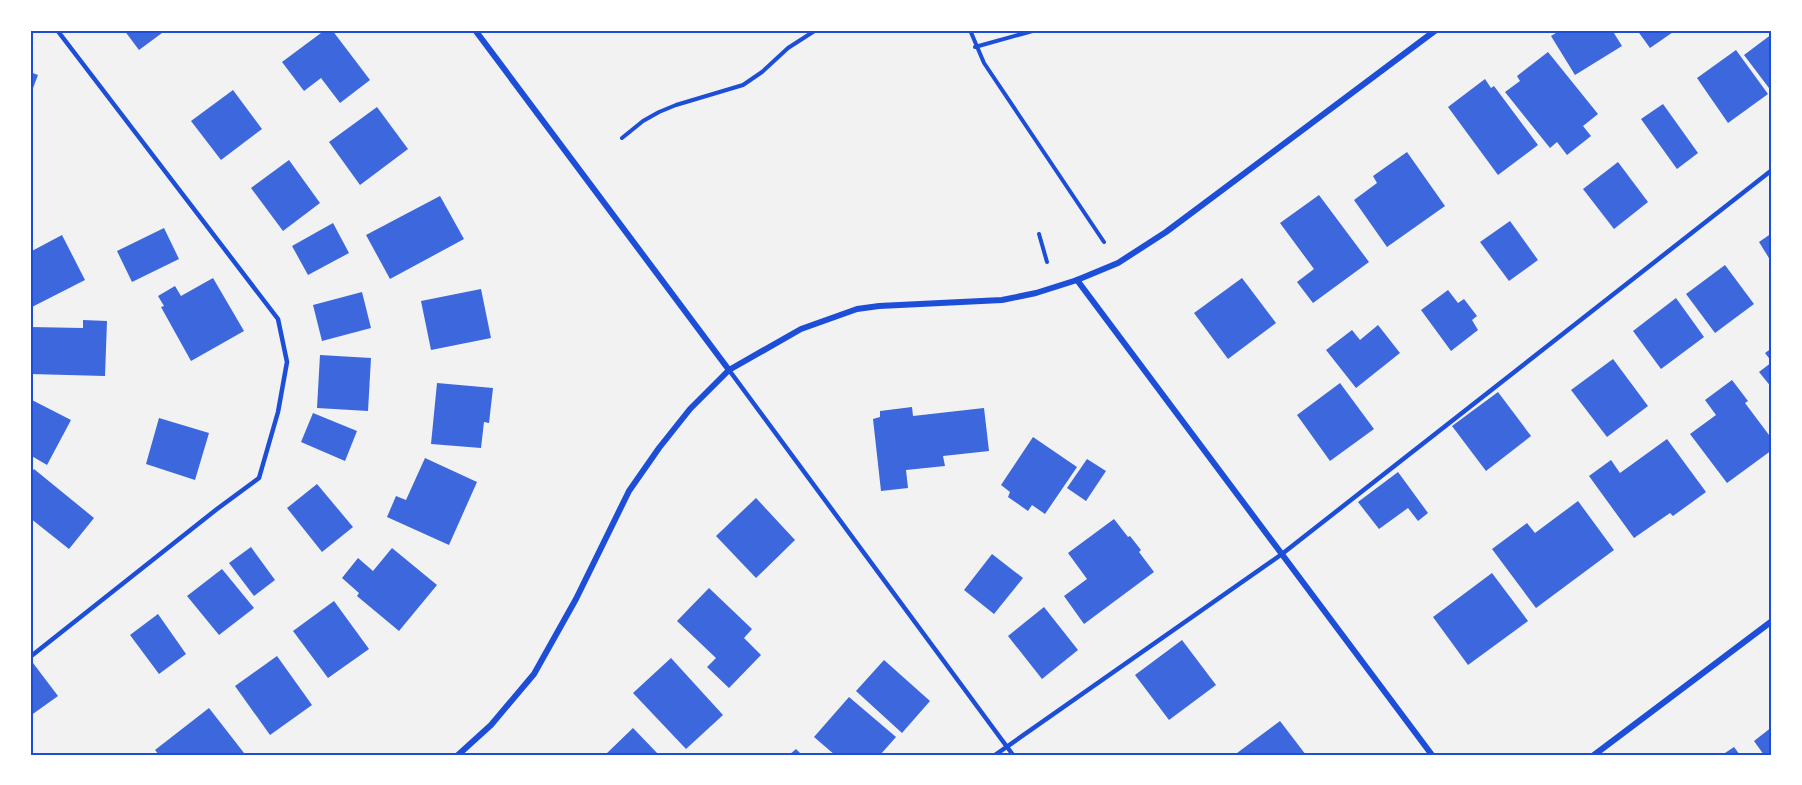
<svg xmlns="http://www.w3.org/2000/svg" width="1802" height="785" viewBox="0 0 1802 785" font-family="'Work Sans',sans-serif">
<style>
.building{fill:#3d67dc}
.lines{fill:none;stroke-linecap:round;stroke-linejoin:round}
.path{stroke:#1d4ed8;stroke-width:4}
.service{stroke:#1d4ed8;stroke-width:4.5}
.minor{stroke:#1d4ed8;stroke-width:6}
.neatline{fill:none;stroke:#1d4ed8;stroke-width:2}
</style>
<rect width="100%" height="100%" fill="#f2f2f2"/>
<g class="building">
<path d="M 124,30 L 166,30 L 139,50 Z"/>
<path d="M 325,30 L 332,30 L 370,80 L 340,103 L 321,78 L 304,91 L 282,62 Z"/>
<path d="M 1561,30 L 1612,30 L 1622,46 L 1575,75 L 1551,36 Z"/>
<path d="M 1637,30 L 1676,30 L 1650,48 Z"/>
<path d="M 1772,34 L 1772,92 L 1744,55 Z"/>
<path d="M 1736,50 L 1768,94 L 1728,123 L 1697,78 Z"/>
<path d="M 1548,52 L 1598,114 L 1583,126 L 1591,136 L 1567,155 L 1557,142 L 1550,148 L 1505,92 L 1520,81 L 1517,76 Z"/>
<path d="M 30,72 L 38,75 L 30,96 Z"/>
<path d="M 1485,79 L 1491,88 L 1494,86 L 1538,145 L 1498,175 L 1448,107 Z"/>
<path d="M 233,90 L 262,129 L 221,160 L 191,121 Z"/>
<path d="M 1663,104 L 1698,153 L 1677,169 L 1641,119 Z"/>
<path d="M 377,107 L 408,149 L 360,185 L 329,142 Z"/>
<path d="M 1407,152 L 1445,206 L 1387,247 L 1354,200 L 1377,183 L 1373,176 Z"/>
<path d="M 289,160 L 320,203 L 283,231 L 251,188 Z"/>
<path d="M 1618,162 L 1648,202 L 1614,229 L 1583,189 Z"/>
<path d="M 1319,195 L 1369,262 L 1313,303 L 1297,282 L 1314,269 L 1280,223 Z"/>
<path d="M 440,196 L 464,239 L 390,279 L 366,235 Z"/>
<path d="M 1510,221 L 1538,260 L 1509,281 L 1480,242 Z"/>
<path d="M 333,223 L 349,253 L 308,275 L 292,246 Z"/>
<path d="M 164,228 L 179,259 L 132,282 L 117,251 Z"/>
<path d="M 1772,233 L 1772,263 L 1759,242 Z"/>
<path d="M 62,235 L 85,280 L 30,308 L 30,252 Z"/>
<path d="M 1725,265 L 1754,304 L 1715,333 L 1686,294 Z"/>
<path d="M 213,278 L 244,331 L 191,361 L 161,307 L 164,306 L 158,296 L 175,286 L 181,296 Z"/>
<path d="M 1242,278 L 1276,323 L 1228,359 L 1194,313 Z"/>
<path d="M 481,289 L 491,338 L 431,350 L 421,301 Z"/>
<path d="M 1448,290 L 1458,303 L 1464,299 L 1477,316 L 1472,320 L 1478,330 L 1451,351 L 1421,310 Z"/>
<path d="M 362,292 L 371,328 L 322,341 L 313,305 Z"/>
<path d="M 1676,298 L 1704,337 L 1661,369 L 1633,331 Z"/>
<path d="M 83,320 L 107,321 L 105,376 L 30,374 L 30,327 L 83,328 Z"/>
<path d="M 1378,325 L 1400,353 L 1356,388 L 1326,350 L 1352,330 L 1360,340 Z"/>
<path d="M 1772,348 L 1772,388 L 1759,372 L 1772,362 L 1765,353 Z"/>
<path d="M 320,355 L 371,358 L 368,411 L 317,408 Z"/>
<path d="M 1613,359 L 1648,406 L 1607,437 L 1571,390 Z"/>
<path d="M 1732,380 L 1748,401 L 1745,403 L 1772,439 L 1772,450 L 1727,483 L 1690,434 L 1716,415 L 1705,400 Z"/>
<path d="M 437,383 L 493,388 L 489,423 L 484,422 L 481,448 L 431,444 Z"/>
<path d="M 1340,383 L 1374,429 L 1330,461 L 1297,415 Z"/>
<path d="M 1498,392 L 1531,436 L 1486,471 L 1452,426 Z"/>
<path d="M 30,399 L 71,420 L 47,465 L 30,455 Z"/>
<path d="M 912,407 L 913,416 L 984,408 L 989,451 L 943,456 L 945,466 L 906,470 L 908,488 L 881,491 L 873,419 L 880,417 L 880,411 Z"/>
<path d="M 313,413 L 357,431 L 345,461 L 301,442 Z"/>
<path d="M 159,418 L 209,433 L 195,480 L 146,464 Z"/>
<path d="M 1033,437 L 1077,467 L 1045,514 L 1032,505 L 1028,511 L 1008,497 L 1010,492 L 1001,485 Z"/>
<path d="M 1667,439 L 1706,492 L 1673,516 L 1670,513 L 1634,538 L 1589,476 L 1611,460 L 1620,473 Z"/>
<path d="M 425,458 L 477,482 L 449,545 L 387,517 L 396,496 L 406,500 Z"/>
<path d="M 1087,459 L 1106,471 L 1086,501 L 1067,488 Z"/>
<path d="M 34,469 L 94,518 L 69,549 L 30,518 L 30,500 L 32,497 L 30,495 L 30,474 Z"/>
<path d="M 1398,472 L 1428,513 L 1418,521 L 1408,508 L 1379,529 L 1358,502 Z"/>
<path d="M 317,484 L 353,527 L 322,552 L 287,508 Z"/>
<path d="M 756,498 L 795,540 L 756,578 L 716,536 Z"/>
<path d="M 1578,501 L 1614,550 L 1536,608 L 1492,549 L 1527,523 L 1535,533 Z"/>
<path d="M 1114,519 L 1128,537 L 1130,536 L 1141,550 L 1139,552 L 1154,572 L 1084,624 L 1064,596 L 1087,579 L 1068,553 Z"/>
<path d="M 251,547 L 275,580 L 254,596 L 229,563 Z"/>
<path d="M 392,548 L 437,585 L 399,631 L 357,596 L 359,593 L 342,578 L 358,558 L 373,571 Z"/>
<path d="M 992,554 L 1023,578 L 994,614 L 964,590 Z"/>
<path d="M 222,569 L 254,608 L 219,635 L 187,596 Z"/>
<path d="M 1492,573 L 1528,621 L 1468,665 L 1433,617 Z"/>
<path d="M 709,588 L 752,629 L 744,638 L 761,655 L 729,688 L 707,667 L 716,658 L 677,621 Z"/>
<path d="M 334,601 L 369,649 L 328,678 L 293,631 Z"/>
<path d="M 1044,607 L 1078,650 L 1042,679 L 1008,636 Z"/>
<path d="M 158,614 L 186,654 L 159,674 L 130,635 Z"/>
<path d="M 1182,640 L 1216,685 L 1169,720 L 1135,675 Z"/>
<path d="M 277,656 L 312,705 L 270,735 L 235,686 Z"/>
<path d="M 671,658 L 723,715 L 686,749 L 633,693 Z"/>
<path d="M 884,660 L 930,701 L 902,733 L 856,691 Z"/>
<path d="M 33,663 L 58,696 L 30,716 L 30,665 Z"/>
<path d="M 849,697 L 896,737 L 880,755 L 835,755 L 814,737 Z"/>
<path d="M 209,708 L 244,753 L 242,755 L 159,755 L 155,750 Z"/>
<path d="M 1280,721 L 1306,755 L 1238,755 L 1237,753 Z"/>
<path d="M 1772,727 L 1772,755 L 1764,755 L 1754,741 Z"/>
<path d="M 633,728 L 659,755 L 605,755 Z"/>
<path d="M 1734,747 L 1740,755 L 1722,755 Z"/>
<path d="M 796,749 L 802,755 L 789,755 Z"/>
</g>
<g class="lines">
<g class="path">
<path d="M 970,30 L 984,63 L 1104,242"/>
<path d="M 975,47 L 1036,30"/>
<path d="M 622,138 L 643,121 L 659,112 L 676,105 L 743,85 L 762,72 L 788,48 L 816,30"/>
<path d="M 1039,234 L 1047,262"/>
</g>
<g class="service">
<path d="M 729,370 L 1013,755"/>
<path d="M 30,657 L 217,509 L 259,478 L 278,412 L 287,362 L 278,319 L 57,30"/>
<path d="M 995,755 L 1282,554 L 1772,170"/>
</g>
<g class="minor">
<path d="M 475,30 L 729,370"/>
<path d="M 1077,280 L 1432,755"/>
<path d="M 458,755 L 491,725 L 534,674 L 576,599 L 629,491 L 659,448 L 690,409 L 729,370 L 801,329 L 857,309 L 879,306 L 1002,300 L 1036,293 L 1077,280 L 1118,263 L 1166,232 L 1436,30"/>
<path d="M 1594,755 L 1772,621"/>
</g>
</g>
<rect width="1802" height="785" fill="none" stroke="#ffffff" stroke-width="63"/>
<rect x="32" y="32" width="1738" height="722" class="neatline"/>
</svg>
